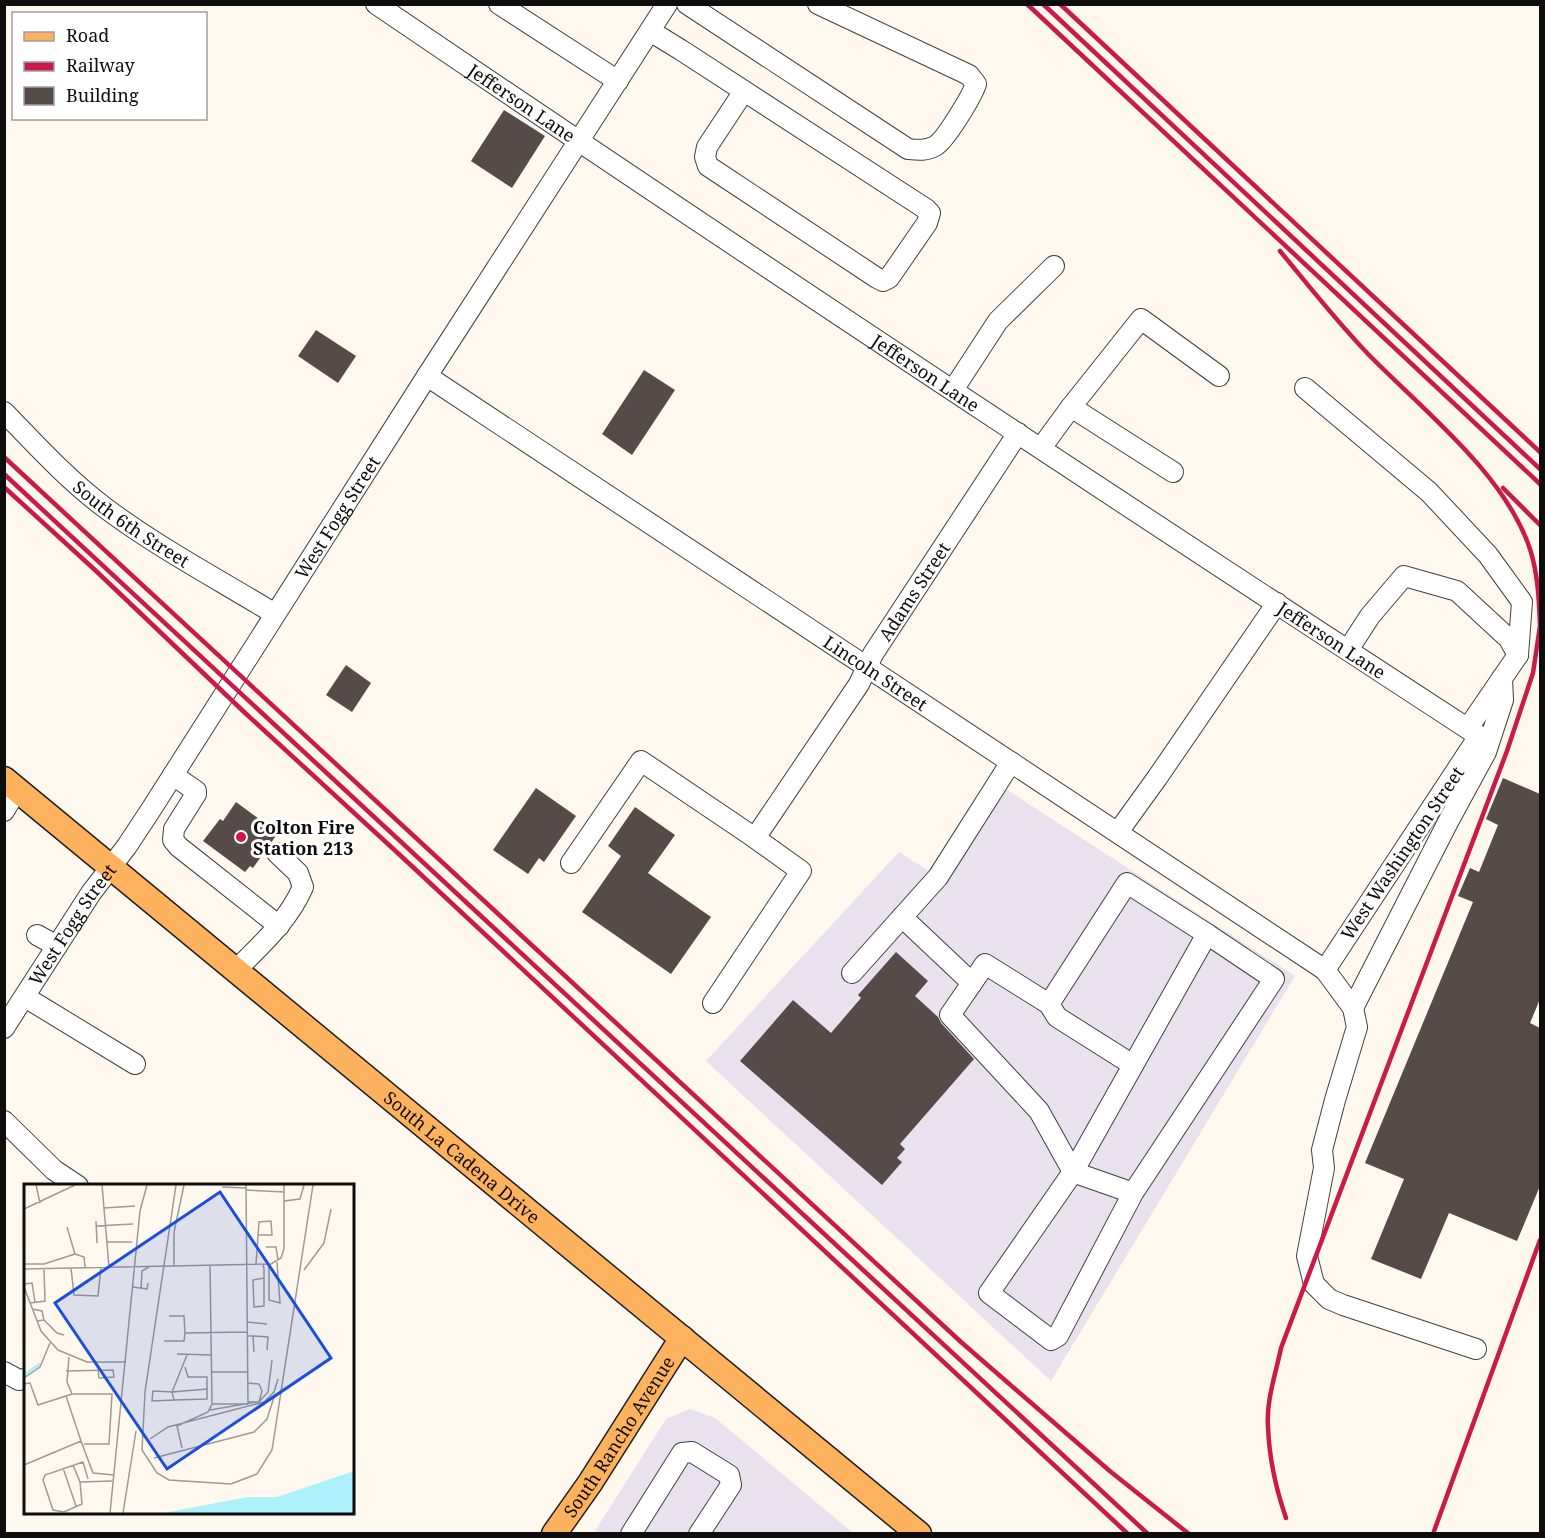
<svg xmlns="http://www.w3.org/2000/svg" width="1545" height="1538" viewBox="0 0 1545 1538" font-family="'Noto Serif',serif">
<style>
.industrial{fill:#e9e1ed}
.building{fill:#574b49}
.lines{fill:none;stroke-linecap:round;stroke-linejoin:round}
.minor-casing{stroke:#404040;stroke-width:22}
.major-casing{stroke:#1e1e1e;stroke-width:27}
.minor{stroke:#fff;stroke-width:20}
.major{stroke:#ffb25e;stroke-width:24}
.rail{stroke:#ca194a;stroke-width:4.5}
.poi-dot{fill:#ca194a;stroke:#fff;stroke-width:2}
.labels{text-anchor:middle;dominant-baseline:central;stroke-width:6;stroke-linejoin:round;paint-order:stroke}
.street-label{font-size:18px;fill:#0d0d0d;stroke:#fff}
.poi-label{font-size:18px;font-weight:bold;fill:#0d0d0d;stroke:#fff;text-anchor:start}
.inset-river{fill:none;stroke:#adf0fb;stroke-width:3}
.inset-road{fill:none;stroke:#9e9a94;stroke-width:1.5}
.view{fill:#1d4ed8;fill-opacity:0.15;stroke:#1d4ed8;stroke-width:3}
.inset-edge{fill:none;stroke:#0d0d0d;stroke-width:3}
</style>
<rect width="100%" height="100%" fill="#fff8ee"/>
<g class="industrial">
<path d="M 990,779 L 1295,976 L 1051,1381 L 706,1061 L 899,852 L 932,873 Z"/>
<path d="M 690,1409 L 715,1418 L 853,1533 L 593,1534 L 666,1419 Z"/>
</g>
<g class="building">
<path d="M 504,110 L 545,136 L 512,188 L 471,161 Z"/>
<path d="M 316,330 L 356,356 L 338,383 L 298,356 Z"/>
<path d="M 644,370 L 675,390 L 632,455 L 602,434 Z"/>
<path d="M 346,665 L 371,683 L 352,712 L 326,695 Z"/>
<path d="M 1503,778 L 1540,794 L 1540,999 L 1530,1023 L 1540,1028 L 1540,1186 L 1517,1241 L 1449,1213 L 1421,1279 L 1371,1259 L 1404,1179 L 1365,1163 L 1473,902 L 1458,896 L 1470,868 L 1479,872 L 1498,825 L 1486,819 Z"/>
<path d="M 536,788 L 576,816 L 544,862 L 539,858 L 528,874 L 493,850 Z"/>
<path d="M 236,802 L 278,833 L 253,868 L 250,866 L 245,872 L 203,841 L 220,819 L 223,821 Z"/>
<path d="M 635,807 L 675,835 L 648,873 L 711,917 L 671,974 L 582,912 L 621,856 L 608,846 Z"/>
<path d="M 896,952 L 928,981 L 915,996 L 938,1017 L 941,1023 L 974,1059 L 900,1144 L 905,1149 L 897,1158 L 902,1162 L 882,1185 L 740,1061 L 793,1000 L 831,1033 L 861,998 L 858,995 Z"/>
</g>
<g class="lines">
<defs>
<g id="minor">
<path id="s1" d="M 376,4 C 741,252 1109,495 1479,736 L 1325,970"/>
<path d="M 499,4 L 618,81"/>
<path d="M 687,4 L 908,149 C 918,150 926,151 935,146 C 945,141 972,96 976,84 L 969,75 L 818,4"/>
<path d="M 650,31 L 681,50 L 926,209 L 930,213 L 927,223 L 889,278 L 883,281 L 877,278 L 708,166 L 705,157 L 707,147 L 744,91"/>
<path id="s2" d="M 427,376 L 1325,970 L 1353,1008 L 1357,1027 L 1335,1100 L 1322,1150 L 1324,1168 L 1307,1256 L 1314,1284 L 1329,1299 L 1343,1305 L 1476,1349"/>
<path d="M 1305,388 L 1429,492 L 1488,555 L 1522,602 L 1518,655"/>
<path d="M 953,390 L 998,321 L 1054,266"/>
<path d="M 1071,407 L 1141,319 L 1219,376"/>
<path id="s3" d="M 4,412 C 36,445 67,479 104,507 C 157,547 218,579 275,614"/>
<path d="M 1041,448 L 1071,407 L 1173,472"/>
<path d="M 1348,650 L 1370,616 L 1404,576 L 1457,591 L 1509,639 L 1518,655 L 1468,728"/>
<path d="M 173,775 L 196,791 L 196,794 L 174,829 L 173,840 L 179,847 L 279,926"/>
<path d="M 4,811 L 17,790"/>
<path d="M 1118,832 L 1157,778 L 1277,603"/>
<path id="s4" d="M 571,863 L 641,761 L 755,838 L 859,684 L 873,654 L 1018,433"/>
<path d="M 902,917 L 972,983 L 950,1015 L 1039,1111 L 1073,1172 L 989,1293 L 1051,1340 L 1058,1336 L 1133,1193 L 1073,1172 L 1207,934 L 1274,979 L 1133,1193"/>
<path d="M 37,935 L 57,946"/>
<path d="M 236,970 C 262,944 288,921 303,887 L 298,873 L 277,853"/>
<path d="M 852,973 L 938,877 L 1011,762"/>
<path d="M 972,983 L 985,964 L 1049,1004 L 1127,883 L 1207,934"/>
<path d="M 25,997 L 135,1064"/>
<path d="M 713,1003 L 801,871 L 755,838"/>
<path d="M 1049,1004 L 1057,1017 L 1133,1065"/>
<path d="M 1353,1008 L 1448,822 L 1486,752 L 1503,700 L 1502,678"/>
<path id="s5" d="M 4,1028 L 91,893 L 127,846 L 152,808 L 427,376 L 667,4"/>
<path d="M 4,1121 L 54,1170 L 78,1186"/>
<path d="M 4,1372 L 19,1380 L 26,1379"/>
<path d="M 631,1534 L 682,1453 L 692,1452 L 729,1475 L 731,1485 L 699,1534"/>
</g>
<g id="major">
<path id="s6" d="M 4,779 L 919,1534"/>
<path id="s7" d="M 554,1534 L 590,1483 L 682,1338"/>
</g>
</defs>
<use href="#minor" class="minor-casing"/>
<use href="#major" class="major-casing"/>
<use href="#minor" class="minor"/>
<use href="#major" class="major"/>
<g class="rail">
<path d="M 1027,4 L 1540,484"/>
<path d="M 1043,4 L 1540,469"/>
<path d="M 1060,4 L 1540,452"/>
<path d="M 1280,251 C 1309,286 1337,322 1369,355 C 1423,410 1505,474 1530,549 C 1538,574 1539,600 1540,625"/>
<path d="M 4,457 L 961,1342 L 1111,1472 L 1189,1534"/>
<path d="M 4,474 L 1148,1534"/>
<path d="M 4,487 L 95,570 L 243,711 L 401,856 L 1128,1534"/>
<path d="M 1503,488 L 1540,525"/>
<path d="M 1286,1518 C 1276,1489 1269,1458 1268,1426 C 1266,1401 1276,1373 1281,1348 L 1507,751 L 1533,673 L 1540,626"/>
<path d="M 1433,1534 L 1540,1240"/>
</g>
</g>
<circle class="poi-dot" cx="241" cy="837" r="6"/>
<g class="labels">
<g class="street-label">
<text stroke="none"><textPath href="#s1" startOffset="176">Jefferson Lane</textPath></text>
<text stroke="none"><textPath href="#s1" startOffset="662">Jefferson Lane</textPath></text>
<text stroke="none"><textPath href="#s5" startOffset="610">West Fogg Street</textPath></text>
<text stroke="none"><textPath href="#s3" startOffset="170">South 6th Street</textPath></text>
<text stroke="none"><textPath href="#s4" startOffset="555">Adams Street</textPath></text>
<text stroke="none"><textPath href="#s1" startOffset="1148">Jefferson Lane</textPath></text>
<text stroke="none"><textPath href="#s2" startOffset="538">Lincoln Street</textPath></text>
<text transform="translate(1402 853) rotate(-56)">West Washington Street</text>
<text stroke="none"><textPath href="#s5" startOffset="124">West Fogg Street</textPath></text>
<text stroke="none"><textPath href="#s6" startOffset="594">South La Cadena Drive</textPath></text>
<text stroke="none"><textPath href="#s7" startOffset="117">South Rancho Avenue</textPath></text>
</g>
<g class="poi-label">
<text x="253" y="827">Colton Fire<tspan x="253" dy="21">Station 213</tspan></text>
</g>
</g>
<g transform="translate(24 1184)">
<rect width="330" height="330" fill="#fff8ee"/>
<path d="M 330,287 L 330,329 L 139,329 L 224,313 L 253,313 Z" fill="#adf0fb"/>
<path class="inset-river" d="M 0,191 L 16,180"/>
<path class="inset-road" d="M 12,1 L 16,19M 78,1 L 85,83M 152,1 L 121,208 L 118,266 L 133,289 L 145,296 L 207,300 L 233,290 L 248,266 L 289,1M 198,3 L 222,4M 222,6 L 260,8M 260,17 L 276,15 L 280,1M 80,24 L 111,22M 0,25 L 51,1M 72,37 L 73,59M 72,42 L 109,40M 83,58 L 108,58M 242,63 L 252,63 L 254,76M 51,70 L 60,73 L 61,83M 0,80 L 20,80 L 51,70 L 43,43M 232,80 L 235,38 L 247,37 L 248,51 L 235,51M 239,80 L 240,85 L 240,122 L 230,123 L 229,96 L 240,94M 245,80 L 245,116 L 256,119 L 253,78M 150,82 L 150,48 L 160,1M 47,84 L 50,111 L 74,112 L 77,83M 0,85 L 247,80 L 257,74 L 260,65 L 260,1M 280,86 L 300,59 L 307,25M 0,100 L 8,99 L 11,118M 0,103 L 17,147 L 34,166 L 63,178 L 102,178M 109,103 L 123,105 L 124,99M 117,105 L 118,87 L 125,83M 6,119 L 21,117 L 20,85M 8,125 L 18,127 L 20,136M 145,132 L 160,132 L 161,149 L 223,148M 13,137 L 20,136 L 33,149 L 40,151M 223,138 L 243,140M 223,152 L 229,152 L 230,168M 229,152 L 244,153 L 243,166M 140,157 L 160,157 L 161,149M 153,170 L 187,171M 45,173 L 43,198 L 48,210M 161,183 L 164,193 L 183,193 L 183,205M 42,187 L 89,186 L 90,193 L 75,194 L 74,186M 187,188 L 223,188M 0,194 L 16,183 L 26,159M 223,199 L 235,200 L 238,207 L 235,218 L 224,218M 0,200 L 6,199 L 14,221 L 48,210 L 88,210 L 85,260 L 60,260M 42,212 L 57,257M 150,216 L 183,215 L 183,205 L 148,208 L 150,216 L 128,217 L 129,207 L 148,208 L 163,171M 235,218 L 244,208 L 248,176M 188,220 L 224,220 L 222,1M 186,226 L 232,218M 126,255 L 144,243 L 240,218 L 250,208 L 254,195M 158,264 L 153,242 L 184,228 L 188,220 L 186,81M 130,274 L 230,248 L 243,235 L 250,213M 0,281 L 57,257 L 69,289 L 90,291M 49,281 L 56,298M 39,284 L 52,322M 64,295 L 59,278 L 21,291 L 19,296 L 29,326 L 40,328 L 58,320 L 56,298 L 88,297M 86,329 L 116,27 L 123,1M 99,329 L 112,247"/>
<path class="view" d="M 196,8 L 307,174 L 143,285 L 31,119 Z"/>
<rect width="330" height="330" class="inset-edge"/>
</g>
<rect width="1545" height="1538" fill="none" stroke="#0d0d0d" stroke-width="12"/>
<rect x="12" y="12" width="195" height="108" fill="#ffffff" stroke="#9e9e9e" stroke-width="1.5"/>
<rect x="24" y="32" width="30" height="9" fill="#ffb25e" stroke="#9e9e9e" stroke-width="1.5"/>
<text x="66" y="42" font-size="18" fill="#0d0d0d">Road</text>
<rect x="24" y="62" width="30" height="9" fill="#ca194a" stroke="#9e9e9e" stroke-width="1.5"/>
<text x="66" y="72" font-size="18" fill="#0d0d0d">Railway</text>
<rect x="24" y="87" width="30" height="18" fill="#574b49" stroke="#9e9e9e" stroke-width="1.5"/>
<text x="66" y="102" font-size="18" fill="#0d0d0d">Building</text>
</svg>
